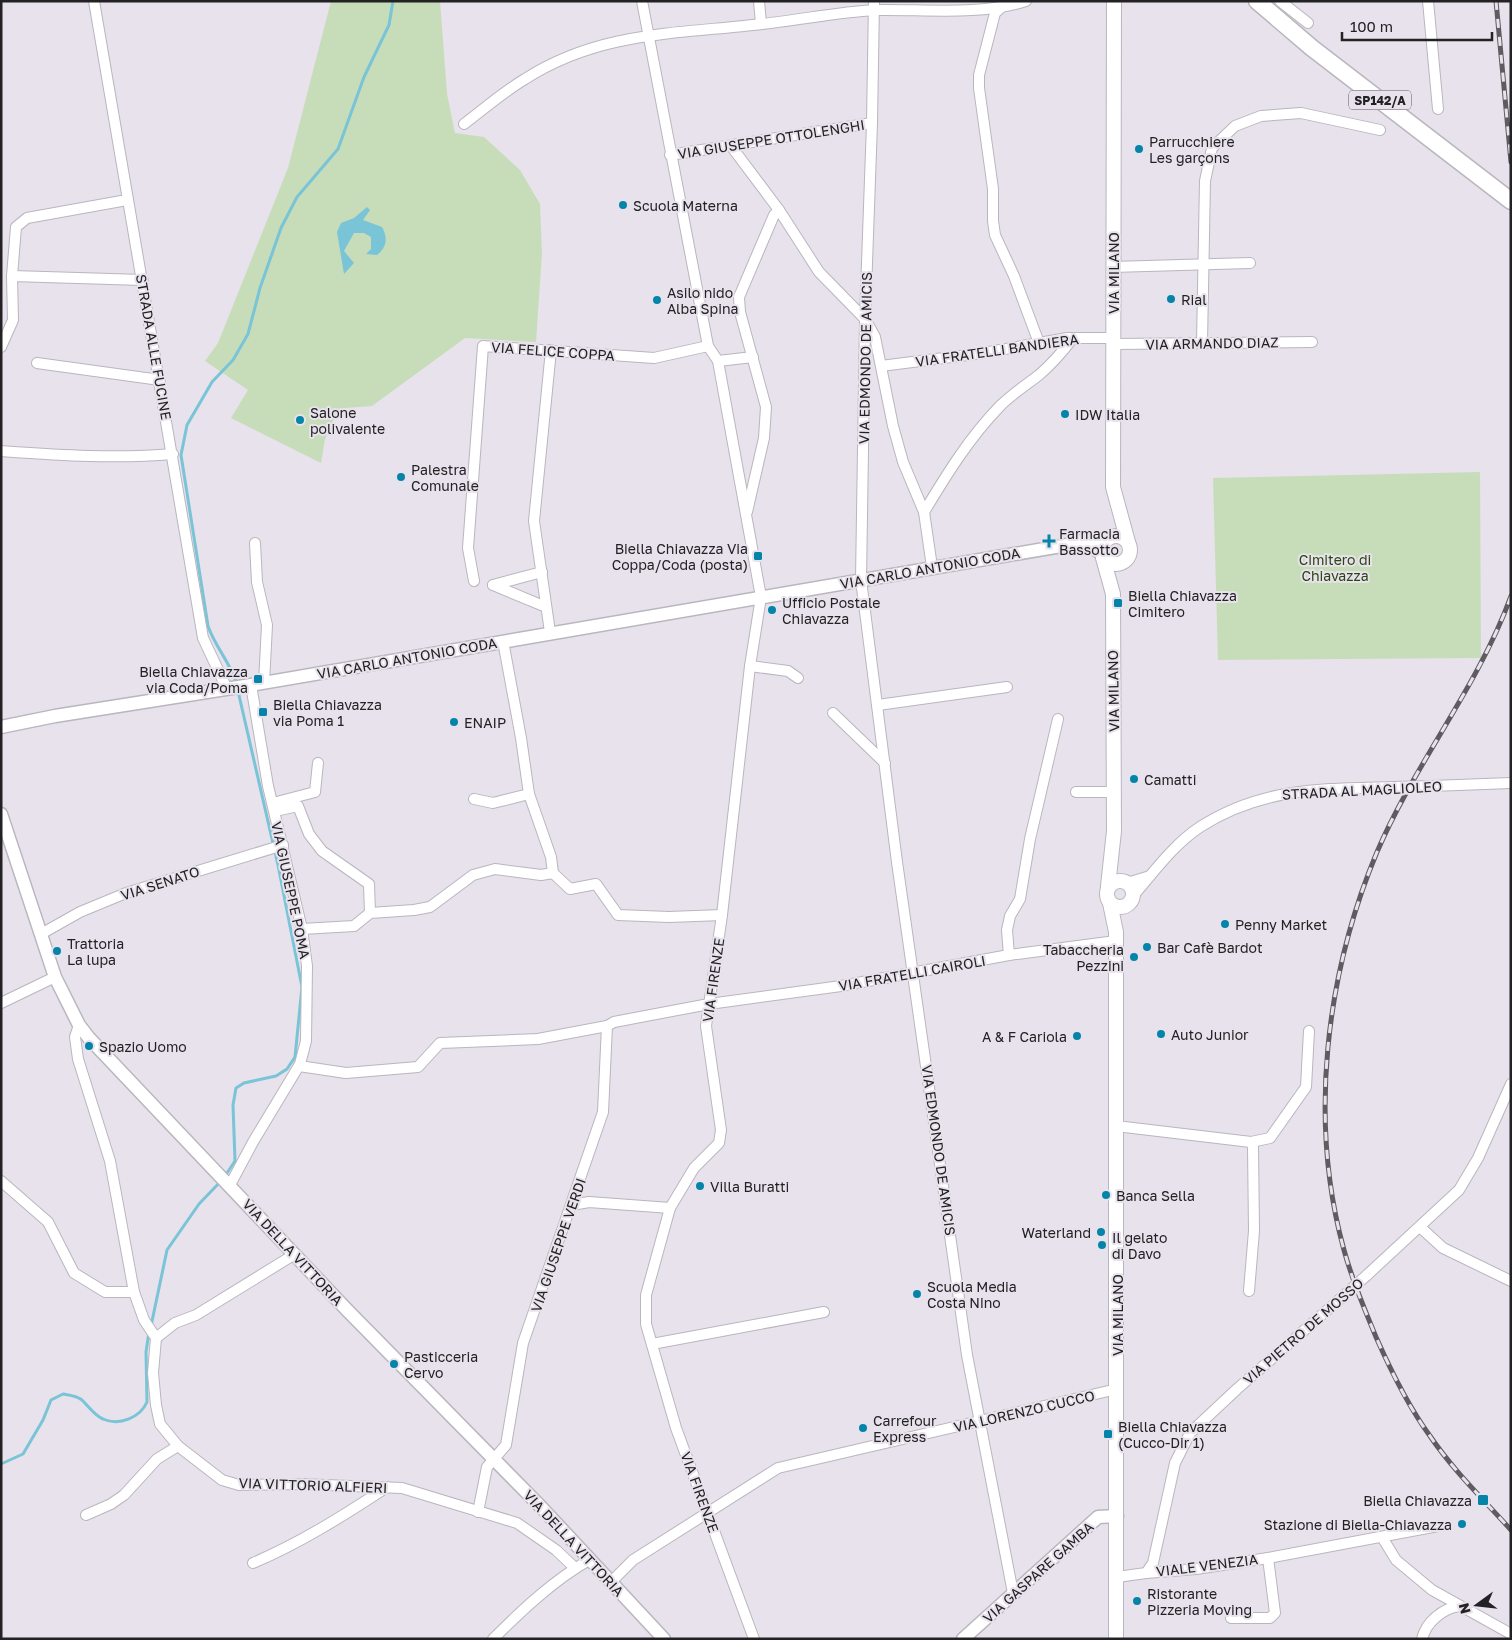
<svg xmlns="http://www.w3.org/2000/svg" width="1512" height="1640" viewBox="0 0 1512 1640" font-family="'Golos Text',sans-serif">
<style>
.green{fill:#c7ddba}
.water{fill:#79c4d6}
.lines{fill:none;stroke-linecap:round;stroke-linejoin:round}
.stream{stroke:#79c4d6;stroke-width:3}
.minor-casing{stroke:#b9b6be;stroke-width:12}
.tertiary-casing{stroke:#b9b6be;stroke-width:15}
.secondary-casing{stroke:#b9b6be;stroke-width:16}
.trunk-casing{stroke:#b9b6be;stroke-width:19}
.minor{stroke:#fff;stroke-width:10}
.tertiary{stroke:#fff;stroke-width:12}
.secondary{stroke:#fff;stroke-width:14}
.trunk{stroke:#fff;stroke-width:16}
.rail-casing{stroke:#5e5c61;stroke-width:5}
.rail{stroke:#e7e2eb;stroke-width:3;stroke-dasharray:9;stroke-linecap:butt}
.minor-bridge-casing{stroke:#b9b6be;stroke-width:12;stroke-linecap:butt}
.minor-bridge{stroke:#fff;stroke-width:10}
.poi-dot{fill:#0484a8;stroke:#e7e2eb;stroke-width:2}
.labels{text-anchor:middle;dominant-baseline:central;stroke-width:4;stroke-linejoin:round;paint-order:stroke}
.shield{fill:#e7e2eb;stroke:#5d5b60;stroke-width:1}
.shield-label{font-size:12px;font-weight:bold;fill:#222124}
.street-label{font-size:14px;fill:#222124;stroke:#e7e2eb}
.poi-label{font-size:14px;fill:#222124;stroke:#e7e2eb;text-anchor:start}
.park-label{font-size:14px;fill:#294610;stroke:#e7e2eb}
</style>
<rect width="100%" height="100%" fill="#e7e2eb"/>
<g class="green">
<path d="M 331,1 L 440,1 L 447,94 L 455,133 L 484,137 L 520,170 L 540,204 L 542,253 L 536,342 L 465,338 L 372,406 L 345,408 L 337,412 L 325,439 L 321,463 L 231,418 L 248,390 L 205,361 L 218,343 L 288,168 Z"/>
<path d="M 1480,472 L 1481,658 L 1218,660 L 1213,478 Z"/>
</g>
<path class="water" d="M 367,207 L 370,210 L 363,220 L 382,227 C 388,238 387,247 377,255 L 366,254 L 371,249 L 371,237 L 364,233 L 354,233 L 344,251 L 354,263 L 344,274 L 337,232 L 341,223 L 354,218 Z"/>
<g class="lines">
<g class="stream">
<path d="M 237,685 C 231,663 215,647 208,626 L 181,455 L 187,425 L 212,382 L 233,360 L 248,334 L 260,288 L 281,228 L 297,197 L 338,149 L 364,77 L 389,25 L 393,1"/>
<path d="M 225,1176 L 235,1161 L 233,1105 L 236,1088 L 244,1083 L 276,1076 L 287,1069 L 295,1057 L 302,987 L 278,865 L 238,691"/>
<path d="M 151,1326 L 167,1250 L 199,1204 L 221,1181"/>
<path d="M 1,1464 L 23,1454 L 43,1420 L 51,1400 L 63,1394 C 69,1395 77,1396 82,1400 C 88,1406 95,1416 103,1419 C 119,1426 140,1418 147,1402 L 146,1352 L 149,1332"/>
</g>
<defs>
<g id="minor">
<path d="M 94,1 L 203,638 L 227,689"/>
<path d="M 642,1 L 708,346 L 718,361 L 761,597 L 750,666 L 722,915 L 706,1026 L 721,1130 L 719,1143 L 694,1168 L 670,1208 L 646,1295 L 646,1324 L 676,1428 L 754,1639"/>
<path d="M 759,1 L 761,24"/>
<path d="M 874,1 L 872,123 L 865,319 L 861,580 L 897,862 L 967,1355 L 1013,1593"/>
<path d="M 1280,1 L 1308,23"/>
<path d="M 1428,1 L 1438,109"/>
<path d="M 1004,5 L 995,13 L 979,75 L 979,88 L 993,189 L 993,221 L 995,235 L 1014,276 L 1039,343"/>
<path d="M 464,124 C 484,109 503,92 525,79 C 600,31 678,34 762,24 C 800,20 838,12 875,10 C 925,9 978,16 1026,1"/>
<path d="M 731,146 L 779,210 L 819,272 L 865,319 L 875,337 L 893,426 L 903,462 L 924,512 L 932,567"/>
<path d="M 670,155 L 872,123"/>
<path d="M 1112,267 L 1250,263"/>
<path d="M 12,276 L 143,280"/>
<path d="M 1202,343 L 1205,181 L 1212,148 L 1235,126 L 1261,116 L 1301,113 L 1380,130"/>
<path d="M 1113,344 L 1312,342"/>
<path d="M 1,347 L 13,320 L 12,276 L 16,227 L 27,218 L 127,200"/>
<path d="M 718,361 L 753,357"/>
<path d="M 37,363 L 160,380"/>
<path d="M 881,366 L 983,353 L 1067,338 L 1112,338"/>
<path d="M 1,451 C 59,455 115,459 173,454"/>
<path d="M 747,512 L 764,438 L 766,407 L 740,312 L 739,297 L 774,215 L 779,210"/>
<path d="M 924,512 C 947,474 969,438 1000,406 C 1012,394 1026,385 1039,375 C 1052,364 1063,351 1073,338"/>
<path d="M 255,543 L 257,582 L 267,625 L 264,683"/>
<path d="M 474,581 L 468,548 L 483,346 L 654,358 L 708,346"/>
<path d="M 493,585 L 546,607"/>
<path d="M 493,585 L 542,572"/>
<path d="M 550,632 L 534,521 L 551,350"/>
<path d="M 503,641 L 521,738 L 529,794 L 551,857 L 553,873"/>
<path d="M 750,666 L 788,671 L 798,678"/>
<path d="M 878,705 L 1007,687"/>
<path d="M 833,713 L 885,763"/>
<path d="M 1431,786 L 1511,783"/>
<path d="M 1076,792 L 1115,792"/>
<path d="M 474,799 L 493,803 L 529,794"/>
<path d="M 273,803 L 315,792 L 318,763"/>
<path d="M 275,811 L 298,806 L 309,834 L 322,851 L 369,884 L 370,913"/>
<path d="M 553,873 L 570,889 L 596,884 L 618,915 L 669,917 L 722,915"/>
<path d="M 1127,883 L 1150,876"/>
<path d="M 1133,896 C 1153,873 1174,844 1200,827 C 1262,787 1323,789 1393,787"/>
<path d="M 302,929 L 354,926 L 370,913 L 414,910 L 430,907 L 473,875 L 495,869 L 541,875 L 553,873"/>
<path d="M 41,934 L 80,912 L 126,893 L 283,845"/>
<path d="M 1009,955 L 1007,930 L 1010,916 L 1020,899 L 1030,839 L 1058,719"/>
<path d="M 1,1003 L 55,977"/>
<path d="M 79,1025 L 75,1037 L 78,1059 L 110,1161 L 134,1292 L 144,1320 L 156,1338 L 153,1373 L 156,1405 L 160,1424 L 178,1446 L 222,1480 L 239,1485 L 300,1484 L 402,1488 L 517,1523 L 556,1550 L 575,1568"/>
<path d="M 607,1026 L 614,1022 L 709,1004 L 841,986 L 1009,955 L 1116,941"/>
<path d="M 299,1066 L 346,1073 L 418,1067 L 440,1043 L 538,1039 L 607,1026 L 603,1112 L 523,1343 L 506,1445 L 487,1467 L 478,1512"/>
<path d="M 1116,1126 L 1251,1142 L 1253,1147 L 1254,1231 L 1249,1291"/>
<path d="M 1251,1142 L 1270,1138 L 1306,1087 L 1309,1031"/>
<path d="M 1,1181 L 48,1222 L 74,1273 L 105,1292 L 134,1292"/>
<path d="M 230,1185 L 253,1142 L 300,1064 L 306,1041 L 307,966 L 302,929 L 268,786 L 251,685"/>
<path d="M 572,1205 L 589,1202 L 670,1208"/>
<path d="M 1420,1227 L 1443,1248 L 1511,1281"/>
<path d="M 1366,1276 L 1459,1190 L 1478,1158 L 1511,1084"/>
<path d="M 156,1338 L 175,1323 L 196,1315 L 295,1254"/>
<path d="M 652,1344 L 824,1312"/>
<path d="M 86,1515 L 111,1504 L 124,1495 L 157,1459 L 178,1446"/>
<path d="M 1382,1537 L 1396,1560 L 1432,1590 L 1511,1634"/>
<path d="M 253,1563 C 300,1543 343,1516 387,1487"/>
<path d="M 1146,1573 L 1196,1569 L 1268,1558 L 1438,1526"/>
<path d="M 1117,1577 L 1146,1573 L 1153,1563 L 1175,1463 L 1190,1433 L 1237,1389 L 1340,1299"/>
<path d="M 610,1583 L 633,1560 L 778,1468 L 1117,1389"/>
<path d="M 1231,1618 L 1270,1618 L 1275,1613 L 1268,1558"/>
<path d="M 493,1639 C 522,1610 554,1580 589,1560"/>
<path d="M 1422,1639 C 1426,1622 1443,1608 1460,1606"/>
</g>
<g id="tertiary">
<path d="M 1075,544 L 1091,547 L 1102,554"/>
<path d="M 1,727 L 55,716 L 251,685 L 1073,544 L 1088,539 L 1108,538"/>
<path d="M 1,814 L 55,977 L 79,1025 L 89,1038 L 348,1311 L 541,1507 L 664,1639"/>
<path d="M 963,1639 L 1098,1517 L 1117,1516"/>
</g>
<g id="secondary">
<path d="M 1114,1 L 1113,487 L 1128,542"/>
<circle cx="1116" cy="550" r="14"/>
<path d="M 1103,558 L 1113,594 L 1114,831 L 1108,886"/>
<circle cx="1120" cy="894" r="13"/>
<path d="M 1110,903 L 1116,932 L 1116,1639"/>
</g>
<path id="trunk" d="M 1257,1 L 1312,48 L 1511,201"/>
</defs>
<use href="#minor" class="minor-casing"/>
<use href="#tertiary" class="tertiary-casing"/>
<use href="#secondary" class="secondary-casing"/>
<use href="#trunk" class="trunk-casing"/>
<use href="#minor" class="minor"/>
<use href="#tertiary" class="tertiary"/>
<use href="#secondary" class="secondary"/>
<use href="#trunk" class="trunk"/>
<defs>
<g id="rail">
<path d="M 1496,1 L 1511,162"/>
<path d="M 1511,596 C 1478,687 1415,763 1377,852 C 1326,974 1308,1120 1344,1250 C 1352,1280 1364,1308 1376,1337 C 1391,1371 1408,1406 1430,1436 C 1453,1470 1483,1499 1511,1530"/>
</g>
</defs>
<use href="#rail" class="rail-casing"/>
<use href="#rail" class="rail"/>
<defs>
<g id="minor-bridge">
<path d="M 1393,787 L 1431,786"/>
<path d="M 1340,1299 L 1366,1276"/>
</g>
</defs>
<use href="#minor-bridge" class="minor-bridge-casing"/>
<use href="#minor-bridge" class="minor-bridge"/>
</g>
<g class="poi-dot">
<circle cx="1139" cy="149" r="5"/>
<circle cx="623" cy="205" r="5"/>
<circle cx="1171" cy="299" r="5"/>
<circle cx="657" cy="300" r="5"/>
<circle cx="1065" cy="414" r="5"/>
<circle cx="300" cy="420" r="5"/>
<circle cx="401" cy="477" r="5"/>
<path d="M1046.5 533.5h5v5h5v5h-5v5h-5v-5h-5v-5h5z"/>
<rect x="753" y="551" width="10" height="10" rx="2.5"/>
<rect x="1113" y="598" width="10" height="10" rx="2.5"/>
<circle cx="772" cy="610" r="5"/>
<rect x="253" y="674" width="10" height="10" rx="2.5"/>
<rect x="258" y="707" width="10" height="10" rx="2.5"/>
<circle cx="454" cy="722" r="5"/>
<circle cx="1134" cy="779" r="5"/>
<circle cx="1225" cy="924" r="5"/>
<circle cx="1147" cy="947" r="5"/>
<circle cx="57" cy="951" r="5"/>
<circle cx="1134" cy="957" r="5"/>
<circle cx="1161" cy="1034" r="5"/>
<circle cx="1077" cy="1036" r="5"/>
<circle cx="89" cy="1046" r="5"/>
<circle cx="700" cy="1186" r="5"/>
<circle cx="1106" cy="1195" r="5"/>
<circle cx="1101" cy="1232" r="5"/>
<circle cx="1102" cy="1245" r="5"/>
<circle cx="917" cy="1294" r="5"/>
<circle cx="394" cy="1364" r="5"/>
<circle cx="863" cy="1428" r="5"/>
<rect x="1103" y="1429" width="10" height="10" rx="2.5"/>
<rect x="1477" y="1494" width="12" height="12" rx="2.5"/>
<circle cx="1462" cy="1524" r="5"/>
<circle cx="1137" cy="1601" r="5"/>
</g>
<g class="labels">
<rect class="shield" x="1349" y="90.5" width="62" height="19" rx="4"/>
<g class="shield-label">
<text x="1380" y="100">SP142/A</text>
</g>
<g class="street-label">
<text transform="translate(771 139) rotate(-9)">VIA GIUSEPPE OTTOLENGHI</text>
<text transform="translate(1113 273) rotate(-90)">VIA MILANO</text>
<text transform="translate(1212 343) rotate(-1)">VIA ARMANDO DIAZ</text>
<text transform="translate(154 347) rotate(80)">STRADA ALLE FUCINE</text>
<text transform="translate(997 350) rotate(-8)">VIA FRATELLI BANDIERA</text>
<text transform="translate(553 351) rotate(4)">VIA FELICE COPPA</text>
<text transform="translate(865 358) rotate(-89)">VIA EDMONDO DE AMICIS</text>
<text transform="translate(930 568) rotate(-10)">VIA CARLO ANTONIO CODA</text>
<text transform="translate(407 658) rotate(-10)">VIA CARLO ANTONIO CODA</text>
<text transform="translate(1113 691) rotate(-91)">VIA MILANO</text>
<text transform="translate(1362 790) rotate(-3)">STRADA AL MAGLIOLEO</text>
<text transform="translate(160 883) rotate(-18)">VIA SENATO</text>
<text transform="translate(291 890) rotate(78)">VIA GIUSEPPE POMA</text>
<text transform="translate(912 973) rotate(-10)">VIA FRATELLI CAIROLI</text>
<text transform="translate(713 980) rotate(-82)">VIA FIRENZE</text>
<text transform="translate(939 1150) rotate(82)">VIA EDMONDO DE AMICIS</text>
<text transform="translate(558 1245) rotate(-71)">VIA GIUSEPPE VERDI</text>
<text transform="translate(293 1252) rotate(47)">VIA DELLA VITTORIA</text>
<text transform="translate(1117 1315) rotate(-90)">VIA MILANO</text>
<text transform="translate(1303 1331) rotate(-41)">VIA PIETRO DE MOSSO</text>
<text transform="translate(1024 1411) rotate(-13)">VIA LORENZO CUCCO</text>
<text transform="translate(313 1485) rotate(2)">VIA VITTORIO ALFIERI</text>
<text transform="translate(700 1492) rotate(70)">VIA FIRENZE</text>
<text transform="translate(574 1543) rotate(47)">VIA DELLA VITTORIA</text>
<text transform="translate(1207 1565) rotate(-7)">VIALE VENEZIA</text>
<text transform="translate(1038 1572) rotate(-42)">VIA GASPARE GAMBA</text>
</g>
<g class="poi-label">
<text x="1149" y="141">Parrucchiere<tspan x="1149" dy="16">Les garçons</tspan></text>
<text x="633" y="205">Scuola Materna</text>
<text x="667" y="292">Asilo nido<tspan x="667" dy="16">Alba Spina</tspan></text>
<text x="1181" y="299">Rial</text>
<text x="310" y="412">Salone<tspan x="310" dy="16">polivalente</tspan></text>
<text x="1075" y="414">IDW Italia</text>
<text x="411" y="469">Palestra<tspan x="411" dy="16">Comunale</tspan></text>
<text x="1059" y="533">Farmacia<tspan x="1059" dy="16">Bassotto</tspan></text>
<text x="748" y="548" text-anchor="end">Biella Chiavazza Via<tspan x="748" dy="16">Coppa/Coda (posta)</tspan></text>
<text x="1128" y="595">Biella Chiavazza<tspan x="1128" dy="16">Cimitero</tspan></text>
<text x="782" y="602">Ufficio Postale<tspan x="782" dy="16">Chiavazza</tspan></text>
<text x="248" y="671" text-anchor="end">Biella Chiavazza<tspan x="248" dy="16">via Coda/Poma</tspan></text>
<text x="273" y="704">Biella Chiavazza<tspan x="273" dy="16">via Poma 1</tspan></text>
<text x="464" y="722">ENAIP</text>
<text x="1144" y="779">Camatti</text>
<text x="1235" y="924">Penny Market</text>
<text x="67" y="943">Trattoria<tspan x="67" dy="16">La lupa</tspan></text>
<text x="1157" y="947">Bar Cafè Bardot</text>
<text x="1124" y="949" text-anchor="end">Tabaccheria<tspan x="1124" dy="16">Pezzini</tspan></text>
<text x="1171" y="1034">Auto Junior</text>
<text x="1067" y="1036" text-anchor="end">A &amp; F Cariola</text>
<text x="99" y="1046">Spazio Uomo</text>
<text x="710" y="1186">Villa Buratti</text>
<text x="1116" y="1195">Banca Sella</text>
<text x="1091" y="1232" text-anchor="end">Waterland</text>
<text x="1112" y="1237">Il gelato<tspan x="1112" dy="16">di Davo</tspan></text>
<text x="927" y="1286">Scuola Media<tspan x="927" dy="16">Costa Nino</tspan></text>
<text x="404" y="1356">Pasticceria<tspan x="404" dy="16">Cervo</tspan></text>
<text x="873" y="1420">Carrefour<tspan x="873" dy="16">Express</tspan></text>
<text x="1118" y="1426">Biella Chiavazza<tspan x="1118" dy="16">(Cucco-Dir 1)</tspan></text>
<text x="1472" y="1500" text-anchor="end">Biella Chiavazza</text>
<text x="1452" y="1524" text-anchor="end">Stazione di Biella-Chiavazza</text>
<text x="1147" y="1593">Ristorante<tspan x="1147" dy="16">Pizzeria Moving</tspan></text>
</g>
<g class="park-label">
<text x="1335" y="559">Cimitero di<tspan x="1335" dy="16">Chiavazza</tspan></text>
</g>
</g>
<rect width="1512" height="1640" fill="none" stroke="#222124" stroke-width="5"/>
<g transform="translate(1477 1605) rotate(255)" stroke="#e7e2eb" stroke-width="4" paint-order="stroke">
<path d="M0-4L9 19L0 12L-9 19Z" fill="#222124"/>
<text y="-8" font-size="14" font-weight="bold" text-anchor="middle" fill="#222124">N</text>
</g>
<path d="M1342 32v8h150v-8" fill="none" stroke="#222124" stroke-width="2.5"/>
<text x="1350" y="32" font-size="15" fill="#222124" stroke="#e7e2eb" stroke-width="4" paint-order="stroke">100 m</text>
</svg>
